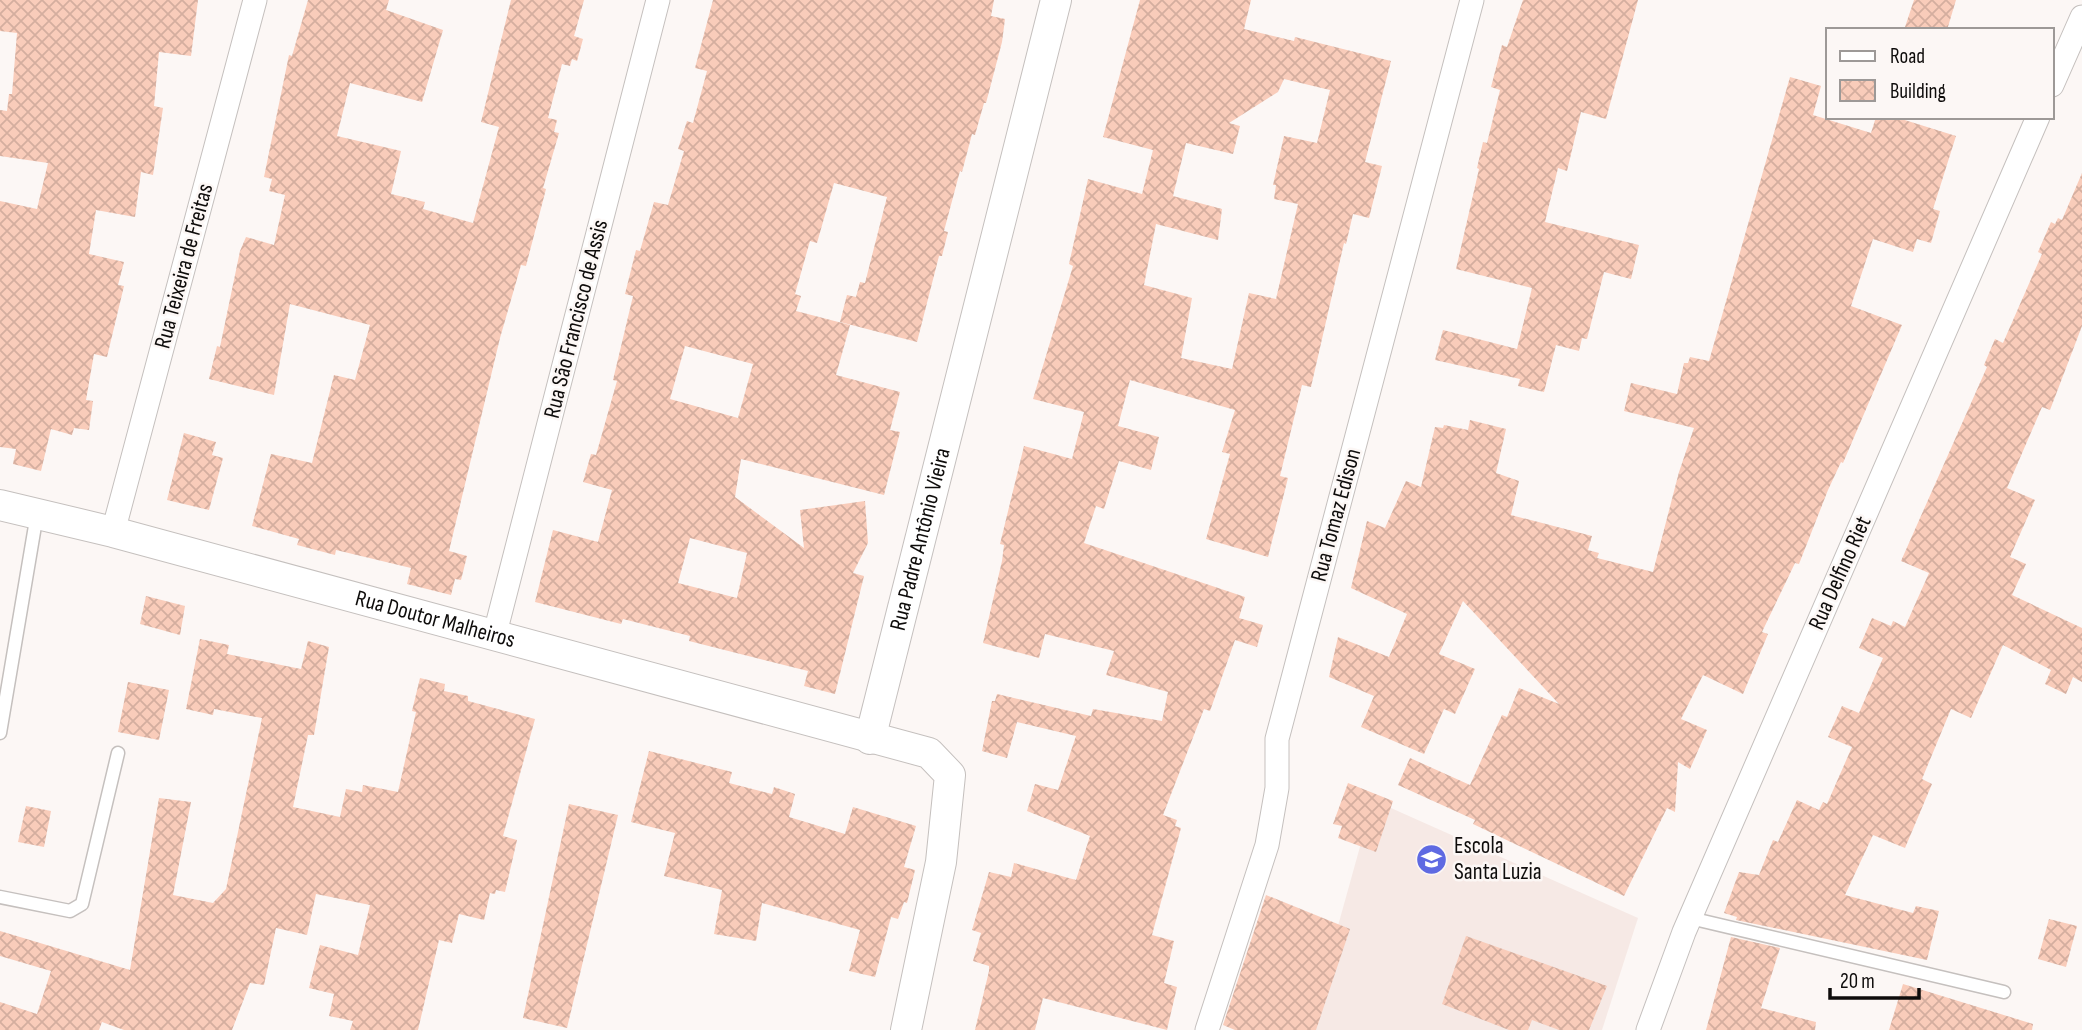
<svg xmlns="http://www.w3.org/2000/svg" width="2082" height="1030" viewBox="0 0 2082 1030" font-family="'Sofia Sans Condensed',sans-serif">
<style>
.built{fill:#f6e9e5}
.building{fill:url(#building-cross-hatch);fill-rule:evenodd}
.lines{fill:none;stroke-linecap:round;stroke-linejoin:round}
.service-casing{stroke:#c5c0be;stroke-width:15}
.minor-casing{stroke:#c5c0be;stroke-width:25}
.tertiary-casing{stroke:#c5c0be;stroke-width:32}
.service{stroke:#fff;stroke-width:12}
.minor{stroke:#fff;stroke-width:23}
.tertiary{stroke:#fff;stroke-width:30}
.labels{text-anchor:middle;dominant-baseline:central;stroke-width:5;stroke-linejoin:round;paint-order:stroke}
.street-label{font-size:23px;fill:#0e0c0b;stroke:#fcf7f5}
.poi-label{font-size:23px;fill:#0e0c0b;stroke:#fcf7f5;text-anchor:start}
</style>
<defs>
<pattern id="building-cross-hatch" width="8" height="8" patternUnits="userSpaceOnUse" patternTransform="scale(1.75)"><rect width="8" height="8" fill="#f9ccba"/><path d="M0 0l8 8M0 8l8-8" fill="none" stroke="#d4ae9f"/></pattern>
</defs>
<rect width="100%" height="100%" fill="#fcf7f5"/>
<path class="built" d="M 1373,800 L 1638,918 L 1602,1030 L 1309,1030 Z"/>
<g class="building">
<path d="M 0,0 L 198,0 L 191,56 L 159,52 L 154,106 L 163,108 L 153,175 L 141,172 L 135,217 L 96,210 L 89,254 L 124,262 L 118,285 L 124,286 L 107,357 L 94,354 L 86,400 L 93,401 L 89,430 L 74,428 L 72,435 L 51,429 L 41,471 L 13,464 L 16,449 L 0,447 L 0,201 L 37,209 L 48,163 L 0,156 L 0,110 L 7,111 L 9,94 L 12,94 L 17,33 L 0,31 Z"/>
<path d="M 308,0 L 389,0 L 386,10 L 443,30 L 422,102 L 350,83 L 337,136 L 401,151 L 391,194 L 425,202 L 423,209 L 473,223 L 499,127 L 481,122 L 511,0 L 584,0 L 574,36 L 583,39 L 577,61 L 572,59 L 570,66 L 562,64 L 548,118 L 557,120 L 554,132 L 559,133 L 543,188 L 546,189 L 526,266 L 521,265 L 500,338 L 449,551 L 467,556 L 461,580 L 455,579 L 451,595 L 407,584 L 411,568 L 336,550 L 335,555 L 297,545 L 299,539 L 252,526 L 271,454 L 312,463 L 334,375 L 355,380 L 370,325 L 290,304 L 274,395 L 209,379 L 217,346 L 220,347 L 240,251 L 246,237 L 274,245 L 285,195 L 269,191 L 272,179 L 264,177 L 289,55 L 292,56 Z"/>
<path d="M 713,0 L 994,0 L 991,16 L 1005,19 L 1002,42 L 986,103 L 984,103 L 975,135 L 972,134 L 962,172 L 960,171 L 944,231 L 948,232 L 942,256 L 939,256 L 917,342 L 840,322 L 847,295 L 856,297 L 860,282 L 865,283 L 887,197 L 834,183 L 817,243 L 810,241 L 795,294 L 801,296 L 796,311 L 850,325 L 836,375 L 900,392 L 890,430 L 900,432 L 884,495 L 741,459 L 735,497 L 804,548 L 800,510 L 865,501 L 868,543 L 853,573 L 864,576 L 835,694 L 804,686 L 808,671 L 689,641 L 690,636 L 623,619 L 621,624 L 535,602 L 553,530 L 598,542 L 612,490 L 583,482 L 591,454 L 596,455 L 617,381 L 613,380 L 633,296 L 625,294 L 636,250 L 640,251 L 654,202 L 668,205 L 684,151 L 678,149 L 687,121 L 693,123 L 707,71 L 695,68 ZM 685,346 L 753,364 L 738,418 L 670,399 ZM 690,538 L 747,553 L 737,598 L 678,583 Z"/>
<path d="M 1140,0 L 1251,0 L 1244,29 L 1294,41 L 1295,37 L 1391,61 L 1365,162 L 1382,166 L 1369,218 L 1353,214 L 1346,244 L 1344,243 L 1311,387 L 1302,385 L 1280,476 L 1288,478 L 1268,557 L 1206,539 L 1230,454 L 1222,452 L 1235,410 L 1130,380 L 1118,426 L 1159,437 L 1151,470 L 1119,461 L 1104,509 L 1096,506 L 1084,543 L 1245,597 L 1239,618 L 1263,625 L 1257,647 L 1235,640 L 1210,711 L 1204,709 L 1163,815 L 1177,820 L 1175,826 L 1181,828 L 1152,935 L 1174,941 L 1164,983 L 1177,987 L 1167,1030 L 1043,998 L 1035,1030 L 975,1030 L 989,971 L 989,966 L 973,961 L 981,933 L 972,930 L 989,872 L 1011,877 L 1014,863 L 1076,880 L 1090,836 L 1027,811 L 1035,784 L 1058,790 L 1076,736 L 1017,722 L 1007,758 L 982,751 L 992,701 L 995,701 L 997,694 L 1091,716 L 1093,709 L 1162,721 L 1168,692 L 1106,675 L 1114,651 L 1045,634 L 1039,658 L 983,643 L 1002,561 L 1004,545 L 1000,544 L 1024,446 L 1072,459 L 1084,412 L 1033,399 L 1073,266 L 1069,264 L 1088,179 L 1142,194 L 1153,150 L 1103,137 ZM 1284,79 L 1330,90 L 1317,143 L 1284,136 L 1273,185 L 1276,185 L 1274,199 L 1298,204 L 1276,299 L 1249,293 L 1232,369 L 1181,358 L 1192,298 L 1144,285 L 1156,224 L 1218,240 L 1222,209 L 1173,196 L 1186,143 L 1233,154 L 1240,126 L 1229,123 L 1278,92 Z"/>
<path d="M 1523,0 L 1638,0 L 1606,119 L 1581,112 L 1567,171 L 1558,168 L 1545,222 L 1639,245 L 1631,279 L 1604,272 L 1587,339 L 1582,338 L 1579,351 L 1556,345 L 1544,392 L 1518,386 L 1520,379 L 1435,360 L 1443,330 L 1517,349 L 1532,288 L 1456,269 L 1479,169 L 1477,168 L 1483,142 L 1487,143 L 1500,90 L 1491,87 L 1502,45 L 1507,47 Z"/>
<path d="M 1914,0 L 1956,0 L 1947,30 L 1904,30 Z"/>
<path d="M 1790,77 L 1821,86 L 1813,115 L 1871,133 L 1876,117 L 1895,117 L 1956,136 L 1933,209 L 1940,211 L 1931,243 L 1917,239 L 1913,252 L 1873,239 L 1851,306 L 1902,325 L 1843,463 L 1841,462 L 1828,490 L 1799,564 L 1795,563 L 1762,632 L 1768,634 L 1743,694 L 1703,675 L 1681,719 L 1707,730 L 1690,769 L 1678,762 L 1675,812 L 1667,808 L 1624,896 L 1473,824 L 1475,820 L 1398,785 L 1410,758 L 1470,785 L 1502,715 L 1507,717 L 1519,688 L 1559,704 L 1463,601 L 1439,654 L 1475,669 L 1455,714 L 1444,709 L 1424,754 L 1361,727 L 1374,696 L 1329,677 L 1338,637 L 1389,657 L 1407,614 L 1351,588 L 1367,521 L 1385,528 L 1406,481 L 1421,487 L 1435,427 L 1443,428 L 1444,425 L 1468,430 L 1470,420 L 1506,429 L 1496,473 L 1519,481 L 1511,515 L 1592,536 L 1588,550 L 1599,553 L 1597,558 L 1653,572 L 1679,472 L 1694,428 L 1624,411 L 1631,383 L 1677,394 L 1684,363 L 1688,363 L 1690,357 L 1709,361 Z"/>
<path d="M 2082,173 L 2082,326 L 2050,410 L 2042,407 L 2007,488 L 2035,500 L 2010,557 L 2026,564 L 2012,595 L 2082,628 L 2082,682 L 2073,677 L 2066,694 L 2045,684 L 2051,670 L 2003,645 L 1971,718 L 1951,709 L 1922,779 L 1932,784 L 1905,848 L 1873,835 L 1845,895 L 1913,913 L 1916,906 L 1939,911 L 1927,960 L 1736,920 L 1737,917 L 1724,913 L 1739,872 L 1759,875 L 1773,840 L 1778,842 L 1797,800 L 1819,810 L 1823,802 L 1827,804 L 1852,747 L 1828,737 L 1842,706 L 1859,713 L 1883,658 L 1859,648 L 1872,618 L 1891,626 L 1893,621 L 1905,627 L 1929,573 L 1901,561 L 1987,367 L 1984,365 L 1995,339 L 2003,343 L 2042,254 L 2038,252 L 2051,222 L 2055,224 L 2058,218 L 2062,220 Z"/>
<path d="M 184,433 L 216,442 L 212,455 L 223,458 L 209,510 L 167,500 Z"/>
<path d="M 146,596 L 185,606 L 180,635 L 140,624 Z"/>
<path d="M 200,639 L 229,645 L 227,654 L 301,669 L 308,641 L 329,647 L 314,735 L 308,735 L 293,807 L 340,817 L 346,789 L 362,792 L 363,785 L 398,792 L 416,712 L 412,711 L 420,678 L 445,684 L 444,691 L 468,696 L 468,701 L 535,719 L 503,836 L 517,840 L 505,892 L 496,890 L 495,894 L 490,893 L 484,920 L 459,914 L 452,943 L 439,940 L 418,1030 L 350,1030 L 353,1021 L 329,1016 L 334,994 L 309,988 L 320,945 L 358,955 L 370,905 L 316,894 L 307,935 L 276,928 L 264,985 L 250,983 L 232,1030 L 124,1030 L 102,1022 L 99,1030 L 0,1030 L 0,1002 L 37,1014 L 51,971 L 0,956 L 0,931 L 130,970 L 159,798 L 191,802 L 173,895 L 213,903 L 226,889 L 262,718 L 214,709 L 213,715 L 186,709 Z"/>
<path d="M 128,682 L 169,690 L 159,740 L 118,732 Z"/>
<path d="M 649,751 L 732,772 L 729,783 L 772,794 L 774,787 L 795,794 L 789,817 L 845,834 L 853,807 L 916,826 L 904,867 L 915,870 L 907,903 L 904,902 L 898,919 L 891,917 L 875,977 L 849,971 L 860,930 L 762,903 L 756,941 L 714,934 L 722,890 L 664,876 L 675,833 L 631,822 Z"/>
<path d="M 1348,783 L 1393,801 L 1376,852 L 1338,838 L 1342,826 L 1333,824 Z"/>
<path d="M 569,804 L 618,815 L 567,1028 L 523,1018 Z"/>
<path d="M 26,806 L 51,811 L 44,847 L 18,842 Z"/>
<path d="M 1266,895 L 1350,929 L 1316,1030 L 1235,1030 L 1223,1025 Z"/>
<path d="M 2049,919 L 2077,926 L 2066,967 L 2038,959 Z"/>
<path d="M 1466,936 L 1607,986 L 1589,1030 L 1559,1030 L 1532,1020 L 1528,1030 L 1509,1030 L 1442,1004 Z"/>
<path d="M 1731,937 L 1780,948 L 1761,1008 L 1816,1022 L 1815,1030 L 1706,1030 Z"/>
<path d="M 1903,984 L 2033,1024 L 2032,1030 L 1889,1030 Z"/>
</g>
<g class="lines">
<defs>
<g id="service">
<path d="M 0,733 L 37,514"/>
<path d="M 0,897 L 70,911 L 82,904 L 118,753"/>
<path d="M 1690,918 L 2004,992"/>
</g>
<g id="minor">
<path d="M 2052,85 L 2082,17"/>
<path d="M 113,532 L 255,0"/>
<path d="M 494,637 L 658,0"/>
<path d="M 1207,1030 L 1267,845 L 1277,788 L 1277,739 L 1472,0"/>
<path d="M 1648,1030 L 1684,932 L 2038,117"/>
</g>
<g id="tertiary">
<path id="s1" d="M 0,505 L 113,532 L 929,753 L 950,775 L 941,862 L 906,1030"/>
<path id="s2" d="M 870,739 L 1056,0"/>
</g>
</defs>
<use href="#service" class="service-casing"/>
<use href="#minor" class="minor-casing"/>
<use href="#tertiary" class="tertiary-casing"/>
<use href="#service" class="service"/>
<use href="#minor" class="minor"/>
<use href="#tertiary" class="tertiary"/>
</g>
<defs>
<symbol id="school-disc" viewBox="-11 -11 22 22"><circle r="9.5" fill="#5f6ae2" stroke="#fcf7f5"/><path d="M0-5L7-2L0 1L-7-2ZM-4 1L0 2.5L4 1V4Q0 6-4 4Z" fill="#fff"/></symbol>
</defs>
<g fill-rule="evenodd">
<use href="#school-disc" x="1414" y="842" width="35" height="35"/>
</g>
<g class="labels">
<g class="street-label">
<text transform="translate(184 266) rotate(-75)">Rua Teixeira de Freitas</text>
<text transform="translate(576 319) rotate(-76)">Rua São Francisco de Assis</text>
<text transform="translate(1336 515) rotate(-75)">Rua Tomaz Edison</text>
<text stroke="none"><textPath href="#s2" startOffset="206">Rua Padre Antônio Vieira</textPath></text>
<text transform="translate(1840 573) rotate(-66)">Rua Delfino Riet</text>
<text stroke="none"><textPath href="#s1" startOffset="450">Rua Doutor Malheiros</textPath></text>
</g>
<g class="poi-label">
<text x="1454" y="846">Escola<tspan x="1454" dy="26">Santa Luzia</tspan></text>
</g>
</g>
<rect x="1826" y="28" width="228" height="91" fill="#fcf7f5" stroke="#9d9997" stroke-width="2"/>
<rect x="1840" y="51" width="35" height="10" fill="#ffffff" stroke="#9d9997" stroke-width="2"/>
<text x="1890" y="63" font-size="21" fill="#0e0c0b">Road</text>
<rect x="1840" y="80" width="35" height="21" fill="url(#building-cross-hatch)" stroke="#9d9997" stroke-width="2"/>
<text x="1890" y="98" font-size="21" fill="#0e0c0b">Building</text>
<path d="M1830 988v10h89v-10" fill="none" stroke="#0e0c0b" stroke-width="3.5"/>
<text x="1840" y="988" font-size="21" fill="#0e0c0b" stroke="#fcf7f5" stroke-width="5" paint-order="stroke">20 m</text>
</svg>
